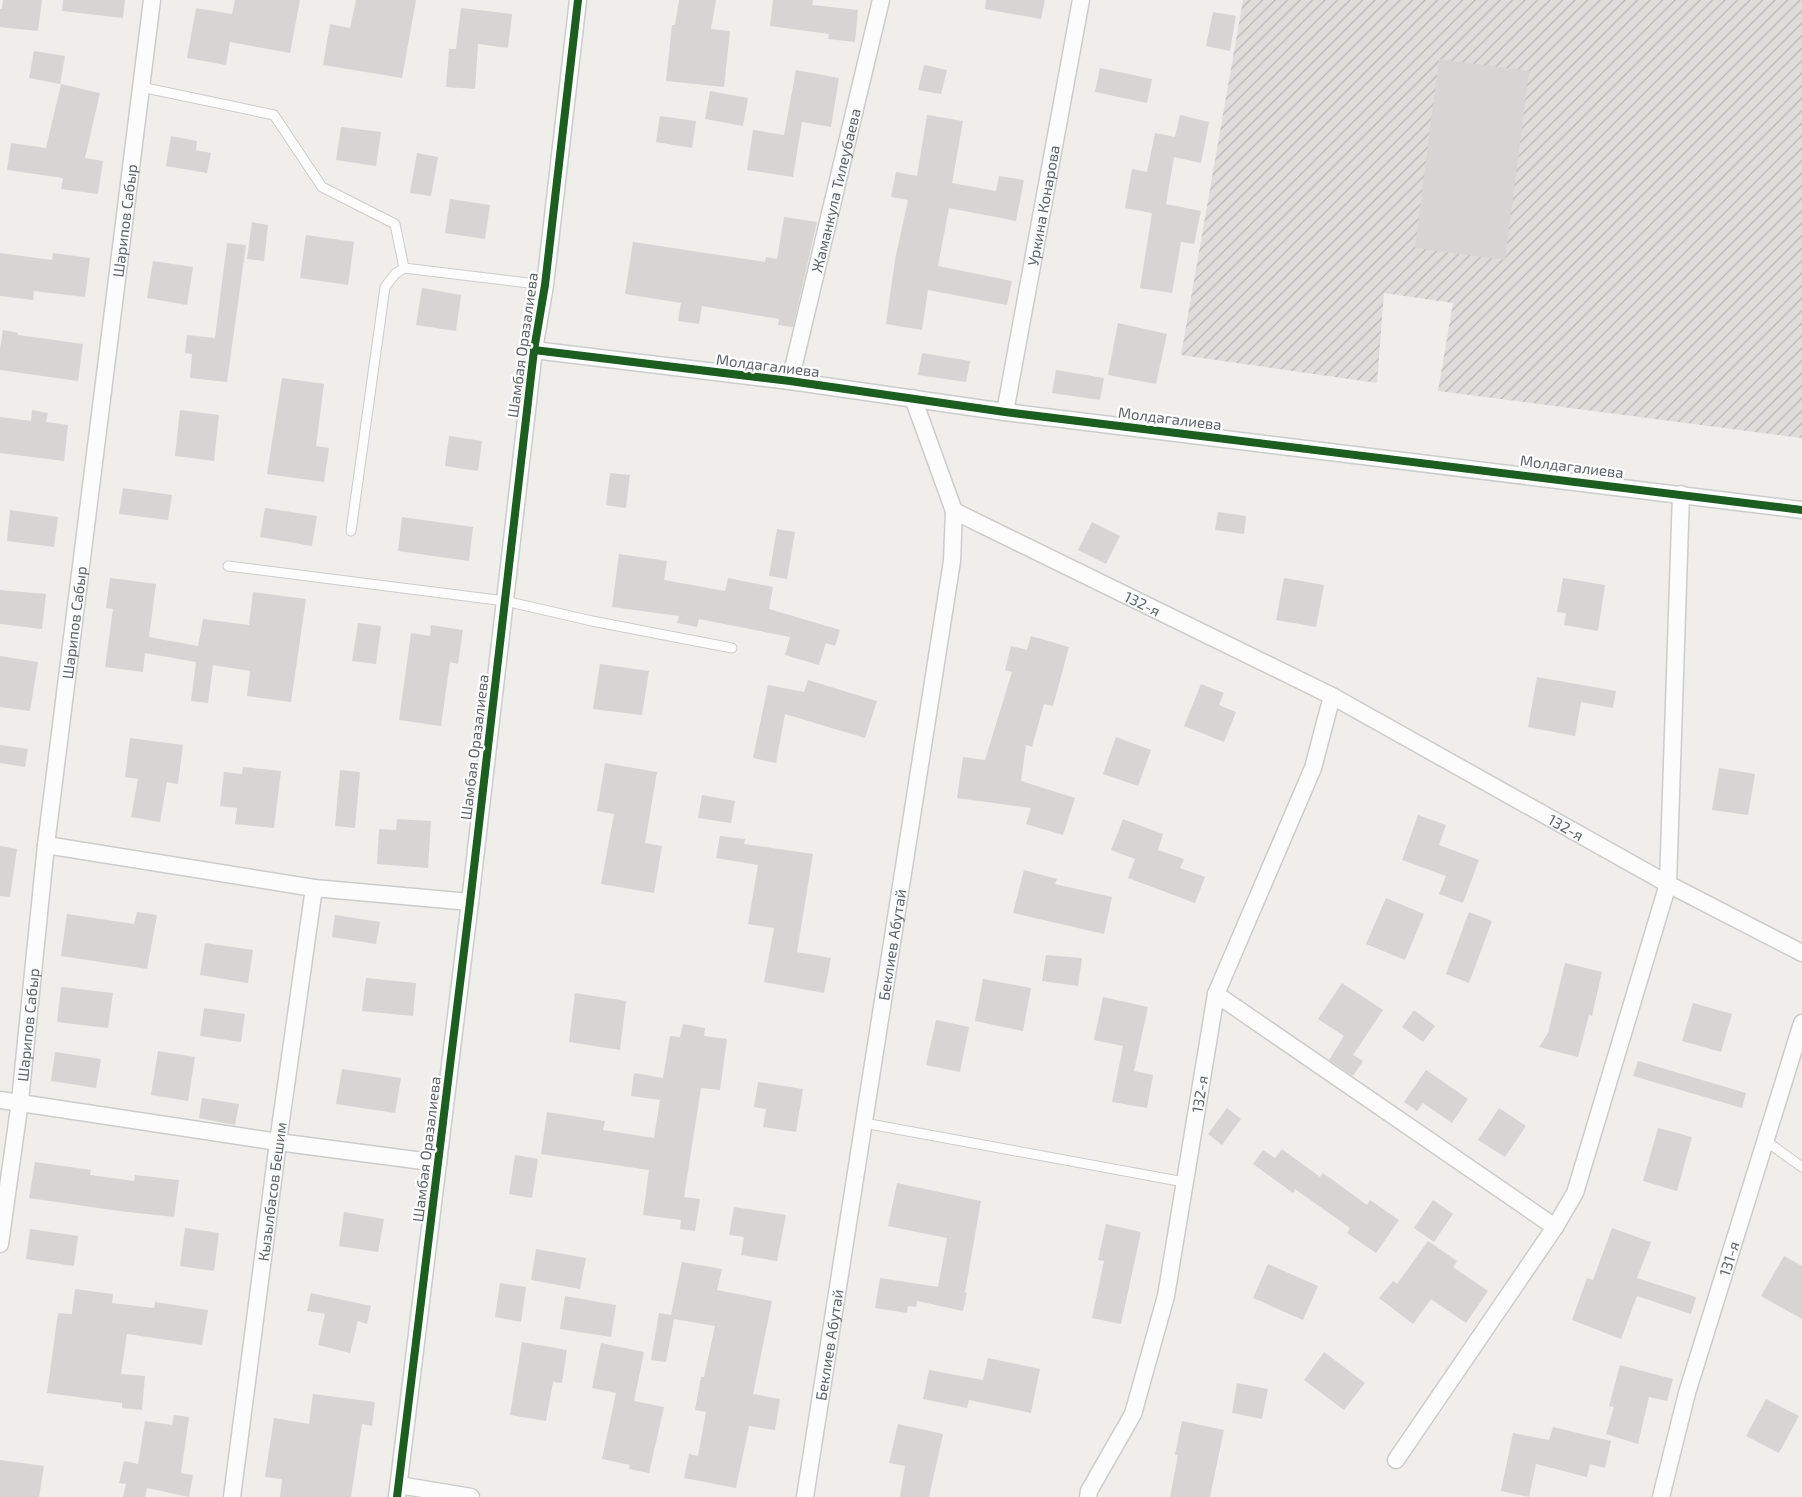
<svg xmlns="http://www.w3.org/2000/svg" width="1802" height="1497" viewBox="0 0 1802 1497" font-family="'Exo 2',sans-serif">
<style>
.industrial{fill:url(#industrial-furrows)}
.building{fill:#d6d5d3}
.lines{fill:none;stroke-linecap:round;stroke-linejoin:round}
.lane-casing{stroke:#cbcccc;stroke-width:11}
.street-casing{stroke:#cbcccc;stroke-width:19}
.lane{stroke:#fdfcfc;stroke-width:9}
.street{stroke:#fdfcfc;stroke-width:16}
.cycleway-casing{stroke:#fff;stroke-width:11}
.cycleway{stroke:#1b5e20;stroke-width:8}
.labels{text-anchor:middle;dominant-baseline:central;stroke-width:4.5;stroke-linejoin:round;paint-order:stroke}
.street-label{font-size:15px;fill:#5f6368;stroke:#fff}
</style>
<defs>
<pattern id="industrial-furrows" width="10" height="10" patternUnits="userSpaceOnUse" patternTransform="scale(1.25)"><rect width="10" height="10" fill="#dfddda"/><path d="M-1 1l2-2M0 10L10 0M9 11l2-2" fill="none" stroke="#b8b7b5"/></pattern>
</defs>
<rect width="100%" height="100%" fill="#efeeea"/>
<path class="industrial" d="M 1243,0 L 1802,0 L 1802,438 L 1438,391 L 1453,303 L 1384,293 L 1377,383 L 1181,355 Z"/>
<g class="building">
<path d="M 3,0 L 42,0 L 38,31 L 0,27 L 0,9 L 2,9 Z"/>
<path d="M 63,0 L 125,0 L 123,18 L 62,11 Z"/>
<path d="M 235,0 L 300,0 L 290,53 L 230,42 L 226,65 L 187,58 L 196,8 L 232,14 Z"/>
<path d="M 356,0 L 416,0 L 402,78 L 323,65 L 330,24 L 350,28 Z"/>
<path d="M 679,0 L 716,0 L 711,29 L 730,31 L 724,87 L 666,81 L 672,25 L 675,25 Z"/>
<path d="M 773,0 L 813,0 L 812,5 L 858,10 L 855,42 L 828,39 L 829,34 L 770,26 Z"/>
<path d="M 986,0 L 1045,0 L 1041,19 L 985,9 Z"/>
<path d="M 461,8 L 512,14 L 508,48 L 478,44 L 475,89 L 446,87 L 449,49 L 456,49 Z"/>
<path d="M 1213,12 L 1236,16 L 1230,51 L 1206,46 Z"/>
<path d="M 34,51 L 65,56 L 60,84 L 29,78 Z"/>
<path d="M 1439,59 L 1529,71 L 1505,260 L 1415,248 Z"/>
<path d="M 924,65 L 947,70 L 941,94 L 918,90 Z"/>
<path d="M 1100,68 L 1152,79 L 1147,103 L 1095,92 Z"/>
<path d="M 796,70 L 839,78 L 831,127 L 802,122 L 793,177 L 747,170 L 753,130 L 784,135 Z"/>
<path d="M 61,84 L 100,93 L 85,158 L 103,161 L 98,194 L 61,189 L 63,178 L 7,170 L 11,143 L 46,148 Z"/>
<path d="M 710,91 L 748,98 L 743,126 L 705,119 Z"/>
<path d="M 927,115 L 963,121 L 952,183 L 996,191 L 999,176 L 1024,180 L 1016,221 L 949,208 L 938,266 L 1012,281 L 1007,305 L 928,290 L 922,330 L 886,324 L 895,260 L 908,200 L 891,197 L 896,172 L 917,176 Z"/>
<path d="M 1180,115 L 1209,122 L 1201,163 L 1174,157 L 1166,204 L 1201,211 L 1194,244 L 1181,242 L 1172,293 L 1140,288 L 1152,213 L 1125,208 L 1132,169 L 1147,172 L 1155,133 L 1175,137 Z"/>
<path d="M 660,116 L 696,121 L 692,148 L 656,142 Z"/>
<path d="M 341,127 L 381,132 L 376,166 L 336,160 Z"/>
<path d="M 171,136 L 197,141 L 196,150 L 211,153 L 207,173 L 166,166 Z"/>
<path d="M 417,153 L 438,157 L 431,196 L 410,193 Z"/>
<path d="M 450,199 L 490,205 L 485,239 L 445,233 Z"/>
<path d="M 784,217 L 817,222 L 793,327 L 778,325 L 779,319 L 702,306 L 699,324 L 678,321 L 681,303 L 625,294 L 633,242 L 765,262 L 766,257 L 777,259 Z"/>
<path d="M 252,222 L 268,225 L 264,261 L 247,259 Z"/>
<path d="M 306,235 L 354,242 L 348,285 L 300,278 Z"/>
<path d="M 227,243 L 246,245 L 227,382 L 190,378 L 192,354 L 185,353 L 187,335 L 215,338 Z"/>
<path d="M 0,253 L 52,260 L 53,253 L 90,258 L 85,297 L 34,291 L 33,300 L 0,296 Z"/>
<path d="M 153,261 L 193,267 L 187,305 L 147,298 Z"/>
<path d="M 422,288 L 461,295 L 456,331 L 416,325 Z"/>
<path d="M 1118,323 L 1167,334 L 1156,384 L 1108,375 Z"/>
<path d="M 3,330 L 18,333 L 18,335 L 83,344 L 78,381 L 0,370 L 0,349 Z"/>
<path d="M 922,353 L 970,361 L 966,382 L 918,375 Z"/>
<path d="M 1056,370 L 1104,378 L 1100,400 L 1052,393 Z"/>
<path d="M 282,378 L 324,384 L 316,446 L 329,448 L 324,482 L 267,474 Z"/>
<path d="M 32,410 L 48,413 L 46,422 L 68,425 L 64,461 L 0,453 L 0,417 L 31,421 Z"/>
<path d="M 180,410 L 219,415 L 214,461 L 175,456 Z"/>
<path d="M 449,436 L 482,441 L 478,471 L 445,466 Z"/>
<path d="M 610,473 L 630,475 L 626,508 L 606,505 Z"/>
<path d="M 123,488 L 172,495 L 168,520 L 119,514 Z"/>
<path d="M 265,508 L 317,516 L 312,546 L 260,537 Z"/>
<path d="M 10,510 L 58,517 L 54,547 L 7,541 Z"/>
<path d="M 1218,512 L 1246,516 L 1244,534 L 1215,530 Z"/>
<path d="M 402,517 L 473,527 L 469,561 L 398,551 Z"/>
<path d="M 1092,522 L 1120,536 L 1106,564 L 1078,550 Z"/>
<path d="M 777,529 L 795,532 L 787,579 L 769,576 Z"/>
<path d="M 619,554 L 667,561 L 664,580 L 725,591 L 728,578 L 773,587 L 769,609 L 840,630 L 835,646 L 826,643 L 819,665 L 785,655 L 790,637 L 699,619 L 697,627 L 677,623 L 679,616 L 612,607 Z"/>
<path d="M 110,578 L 156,584 L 149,637 L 198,646 L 203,619 L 249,625 L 253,592 L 306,599 L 291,702 L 247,696 L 250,671 L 213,665 L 208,703 L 191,701 L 196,662 L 145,653 L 143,672 L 105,667 L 113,609 L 106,608 Z"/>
<path d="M 1284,578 L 1324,585 L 1316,627 L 1276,620 Z"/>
<path d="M 1563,578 L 1605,585 L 1598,631 L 1564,625 L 1566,613 L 1557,612 Z"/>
<path d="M 0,590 L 46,594 L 42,629 L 0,624 Z"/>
<path d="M 358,623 L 381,626 L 376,664 L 352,661 Z"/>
<path d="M 431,625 L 463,630 L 458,664 L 450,662 L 441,726 L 399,720 L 411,633 L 430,636 Z"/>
<path d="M 1031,636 L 1069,647 L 1053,706 L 1044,704 L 1032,747 L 1026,745 L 1021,781 L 1075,798 L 1063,835 L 1026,824 L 1031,808 L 957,798 L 963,757 L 985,760 L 1012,672 L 1005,670 L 1011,646 L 1027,650 Z"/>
<path d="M 0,656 L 38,662 L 30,711 L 0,707 Z"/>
<path d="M 600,664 L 649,671 L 642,715 L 593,709 Z"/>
<path d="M 1537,677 L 1616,691 L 1613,708 L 1581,702 L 1575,736 L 1528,727 Z"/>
<path d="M 808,680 L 877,701 L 865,738 L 785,714 L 776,763 L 753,758 L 768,685 L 804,692 Z"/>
<path d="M 1201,684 L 1224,693 L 1219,705 L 1236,712 L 1224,742 L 1184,726 Z"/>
<path d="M 1116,737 L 1151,750 L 1138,786 L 1103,774 Z"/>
<path d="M 130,738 L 183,745 L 178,784 L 167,782 L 160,822 L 131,817 L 138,779 L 125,777 Z"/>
<path d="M 0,745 L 28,749 L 25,767 L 0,763 Z"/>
<path d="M 605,763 L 657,772 L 645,843 L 662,846 L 654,893 L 601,884 L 614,814 L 597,811 Z"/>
<path d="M 243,767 L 281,771 L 274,828 L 235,824 L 237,808 L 220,806 L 224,772 L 242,774 Z"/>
<path d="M 1719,768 L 1755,774 L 1748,815 L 1712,810 Z"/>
<path d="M 340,770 L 360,772 L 355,828 L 335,826 Z"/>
<path d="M 702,795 L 735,801 L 731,823 L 698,818 Z"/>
<path d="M 1418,815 L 1446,825 L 1439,845 L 1479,860 L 1463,903 L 1439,894 L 1446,876 L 1402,860 Z"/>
<path d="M 397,819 L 431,821 L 428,868 L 377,864 L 379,829 L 396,830 Z"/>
<path d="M 1123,819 L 1163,834 L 1158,850 L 1184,859 L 1180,868 L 1205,877 L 1195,903 L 1128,878 L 1135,859 L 1111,850 Z"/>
<path d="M 720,836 L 745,839 L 744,844 L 813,854 L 797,952 L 831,958 L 824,993 L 764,982 L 774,928 L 748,924 L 758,865 L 716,858 Z"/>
<path d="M 0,846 L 17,849 L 10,897 L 0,896 Z"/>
<path d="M 1024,870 L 1057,879 L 1055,884 L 1112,897 L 1104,934 L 1013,913 Z"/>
<path d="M 1386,898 L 1424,914 L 1405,960 L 1366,944 Z"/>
<path d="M 137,912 L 157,915 L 147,969 L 61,956 L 67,914 L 134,924 Z"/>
<path d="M 1469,912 L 1492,921 L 1469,983 L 1446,974 Z"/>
<path d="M 335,915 L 380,922 L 376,944 L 332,937 Z"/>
<path d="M 205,943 L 253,950 L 248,983 L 200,975 Z"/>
<path d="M 1046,955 L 1082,958 L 1078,986 L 1042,981 Z"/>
<path d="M 1565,963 L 1602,972 L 1592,1016 L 1589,1015 L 1578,1057 L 1539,1047 L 1548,1033 Z"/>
<path d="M 366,978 L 416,983 L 413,1016 L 362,1011 Z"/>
<path d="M 983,979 L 1031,988 L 1023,1031 L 975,1021 Z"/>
<path d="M 1342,983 L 1383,1010 L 1353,1055 L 1363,1061 L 1353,1076 L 1329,1060 L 1344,1036 L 1318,1019 Z"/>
<path d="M 61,987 L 113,993 L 108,1028 L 57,1022 Z"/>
<path d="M 575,993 L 626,1001 L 620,1050 L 569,1042 Z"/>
<path d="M 1103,997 L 1148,1007 L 1134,1071 L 1153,1075 L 1147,1108 L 1112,1102 L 1123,1046 L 1094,1040 Z"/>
<path d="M 1693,1003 L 1732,1014 L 1721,1052 L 1682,1041 Z"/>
<path d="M 204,1008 L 245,1014 L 241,1042 L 200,1036 Z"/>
<path d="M 1414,1010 L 1435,1026 L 1423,1042 L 1402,1027 Z"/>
<path d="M 936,1020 L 969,1027 L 960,1072 L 926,1065 Z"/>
<path d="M 683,1024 L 705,1028 L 704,1036 L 727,1039 L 720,1090 L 701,1088 L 684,1197 L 700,1199 L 695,1231 L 680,1229 L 681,1220 L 643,1215 L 649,1170 L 541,1154 L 547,1112 L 605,1121 L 603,1130 L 654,1138 L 660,1100 L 631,1096 L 634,1073 L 663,1078 L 670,1036 L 680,1037 Z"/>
<path d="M 158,1051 L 195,1057 L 188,1101 L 151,1095 Z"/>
<path d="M 55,1052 L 101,1059 L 96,1088 L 51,1081 Z"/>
<path d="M 1638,1061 L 1746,1093 L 1742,1108 L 1633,1076 Z"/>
<path d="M 342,1069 L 401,1078 L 395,1113 L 336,1104 Z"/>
<path d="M 1426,1070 L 1468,1099 L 1452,1123 L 1423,1103 L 1417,1111 L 1404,1102 Z"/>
<path d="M 758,1082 L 803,1089 L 796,1132 L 763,1127 L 766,1109 L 754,1107 Z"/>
<path d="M 202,1098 L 239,1104 L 235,1125 L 199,1118 Z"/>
<path d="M 1227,1108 L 1241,1119 L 1222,1145 L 1208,1134 Z"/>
<path d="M 1499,1108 L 1526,1126 L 1505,1157 L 1478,1140 Z"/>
<path d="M 1658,1128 L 1692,1137 L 1677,1191 L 1643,1181 Z"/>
<path d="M 1282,1149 L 1320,1177 L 1323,1173 L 1367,1205 L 1370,1200 L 1399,1220 L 1376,1253 L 1347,1233 L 1350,1228 L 1295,1189 L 1293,1193 L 1253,1164 L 1263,1150 L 1275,1158 Z"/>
<path d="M 515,1155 L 538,1159 L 532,1198 L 509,1194 Z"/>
<path d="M 35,1162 L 91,1170 L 90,1175 L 134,1181 L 135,1175 L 179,1180 L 174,1217 L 119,1211 L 29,1198 Z"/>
<path d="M 897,1183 L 981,1201 L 965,1292 L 967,1293 L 963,1311 L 917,1301 L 916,1307 L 908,1306 L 907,1313 L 875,1308 L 880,1278 L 938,1287 L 947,1238 L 888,1226 Z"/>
<path d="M 1433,1200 L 1453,1214 L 1434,1242 L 1414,1228 Z"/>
<path d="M 734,1207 L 786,1215 L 777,1261 L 741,1255 L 744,1237 L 729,1235 Z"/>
<path d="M 344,1212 L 384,1219 L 378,1252 L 339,1246 Z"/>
<path d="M 1106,1224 L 1141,1232 L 1121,1324 L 1092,1318 L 1104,1261 L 1098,1260 Z"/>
<path d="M 185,1228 L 219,1233 L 214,1271 L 180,1266 Z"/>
<path d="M 1612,1228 L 1651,1242 L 1637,1278 L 1696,1297 L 1691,1314 L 1637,1296 L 1621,1339 L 1572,1320 L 1587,1278 L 1593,1280 Z"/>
<path d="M 30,1229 L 78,1236 L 74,1266 L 26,1259 Z"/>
<path d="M 1428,1241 L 1457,1261 L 1453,1267 L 1488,1291 L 1466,1323 L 1431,1299 L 1413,1324 L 1379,1298 L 1393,1281 L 1397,1284 Z"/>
<path d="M 536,1249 L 586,1258 L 580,1289 L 531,1280 Z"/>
<path d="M 1784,1256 L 1802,1266 L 1802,1319 L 1761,1296 Z"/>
<path d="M 682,1262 L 722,1269 L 717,1290 L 772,1301 L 753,1394 L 780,1399 L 775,1430 L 749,1426 L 736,1488 L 684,1478 L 689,1454 L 698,1456 L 706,1412 L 695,1410 L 701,1377 L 704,1377 L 715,1326 L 674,1319 L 666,1362 L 651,1360 L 659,1313 L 671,1315 Z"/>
<path d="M 1268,1264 L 1318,1286 L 1303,1320 L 1253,1298 Z"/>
<path d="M 500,1283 L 526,1287 L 521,1322 L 495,1317 Z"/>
<path d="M 75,1289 L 113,1294 L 112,1303 L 154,1308 L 155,1302 L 208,1310 L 202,1345 L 127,1334 L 121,1374 L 145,1376 L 142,1410 L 122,1408 L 122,1403 L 47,1393 L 58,1313 L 72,1314 Z"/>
<path d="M 311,1293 L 371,1306 L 367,1324 L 358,1321 L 350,1353 L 318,1345 L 325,1314 L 307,1311 Z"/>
<path d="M 565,1296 L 616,1305 L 611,1337 L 560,1329 Z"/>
<path d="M 522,1342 L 567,1350 L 562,1383 L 553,1382 L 546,1421 L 510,1415 Z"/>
<path d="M 601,1343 L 644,1352 L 634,1401 L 664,1407 L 649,1473 L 629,1469 L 630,1465 L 602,1459 L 616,1393 L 592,1388 Z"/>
<path d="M 1324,1352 L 1365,1383 L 1344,1410 L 1304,1380 Z"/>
<path d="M 988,1358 L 1040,1369 L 1031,1413 L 969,1400 L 967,1408 L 923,1399 L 929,1370 L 983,1380 Z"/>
<path d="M 1620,1365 L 1673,1379 L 1667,1401 L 1649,1397 L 1638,1444 L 1606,1434 L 1614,1407 L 1609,1406 Z"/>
<path d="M 1237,1383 L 1268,1389 L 1262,1419 L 1232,1413 Z"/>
<path d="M 313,1394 L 375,1402 L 372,1426 L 362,1424 L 351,1497 L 280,1497 L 282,1479 L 265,1477 L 274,1418 L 309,1424 Z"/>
<path d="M 1766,1399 L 1799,1416 L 1779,1453 L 1746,1436 Z"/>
<path d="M 174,1415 L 189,1417 L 181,1473 L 193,1475 L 189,1497 L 147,1488 L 145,1497 L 123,1497 L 126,1484 L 119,1483 L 124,1461 L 138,1464 L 145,1421 L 172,1425 Z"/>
<path d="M 1182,1421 L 1224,1430 L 1210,1497 L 1170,1497 L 1178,1455 L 1175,1455 Z"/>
<path d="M 898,1424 L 943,1434 L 929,1497 L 900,1497 L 905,1466 L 889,1463 Z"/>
<path d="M 1553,1427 L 1611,1441 L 1605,1468 L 1590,1464 L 1587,1477 L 1536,1464 L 1529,1497 L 1501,1491 L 1513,1433 L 1549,1440 Z"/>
<path d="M 0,1460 L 44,1466 L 39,1497 L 0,1497 Z"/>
</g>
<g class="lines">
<defs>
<g id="lane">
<path d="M 141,87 L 274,115 L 322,187 L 395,224 L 404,268 L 545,285"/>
<path d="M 351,531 L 385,287 L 395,274 L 404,268"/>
<path d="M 228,566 L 505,601 L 592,621 L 732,648"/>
<path d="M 864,1123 L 1184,1182"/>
<path d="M 1766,1141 L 1802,1167"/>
</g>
<g id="street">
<path d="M 534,350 L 790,381 L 1005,412 L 1802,510"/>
<path id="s1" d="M 790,381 L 881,0"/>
<path id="s2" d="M 1005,412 L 1081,0"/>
<path id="s3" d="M 954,511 L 1332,696 L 1668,884 L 1802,953"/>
<path d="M 46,845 L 314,888 L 470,902"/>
<path d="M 1216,994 L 1555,1227"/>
<path d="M 0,1100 L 278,1142 L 438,1163"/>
<path id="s4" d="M 0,1244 L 20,1101 L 46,845 L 152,0"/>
<path d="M 1396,1460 L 1555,1227 L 1575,1193 L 1668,884 L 1681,494"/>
<path d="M 399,1485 L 471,1497"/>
<path id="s5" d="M 232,1497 L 278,1142 L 314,888"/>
<path d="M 397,1497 L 470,902 L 534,350 L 545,285 L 578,0"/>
<path id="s6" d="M 805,1497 L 952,561 L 954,511 L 913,398"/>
<path id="s7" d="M 1088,1497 L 1089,1491 L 1133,1414 L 1166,1296 L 1216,994 L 1313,768 L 1332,696"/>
<path id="s8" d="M 1661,1497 L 1687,1393 L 1802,1023"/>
</g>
</defs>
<use href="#lane" class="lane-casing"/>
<use href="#street" class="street-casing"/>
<use href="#lane" class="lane"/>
<use href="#street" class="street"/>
<defs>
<g id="cycleway">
<path d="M 534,350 L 790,381 L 1005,412 L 1802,510"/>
<path d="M 397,1497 L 470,902 L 534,350 L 545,285 L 578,0"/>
</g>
</defs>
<use href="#cycleway" class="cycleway-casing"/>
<use href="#cycleway" class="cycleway"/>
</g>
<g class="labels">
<g class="street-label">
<text stroke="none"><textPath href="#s1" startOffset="196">Жаманкула Тилеубаева</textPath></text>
<text stroke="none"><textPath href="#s2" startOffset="210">Уркина Конарова</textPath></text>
<text stroke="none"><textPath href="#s4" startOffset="1031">Шарипов Сабыр</textPath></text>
<text transform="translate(522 345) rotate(-82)">Шамбая Оразалиева</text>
<text transform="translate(768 365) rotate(7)">Молдагалиева</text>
<text transform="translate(1170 418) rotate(7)">Молдагалиева</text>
<text transform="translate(1572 466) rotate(7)">Молдагалиева</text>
<text stroke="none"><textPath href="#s3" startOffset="210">132-я</textPath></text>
<text stroke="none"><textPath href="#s4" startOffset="626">Шарипов Сабыр</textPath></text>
<text transform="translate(474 747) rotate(-83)">Шамбая Оразалиева</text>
<text stroke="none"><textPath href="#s3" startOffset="689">132-я</textPath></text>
<text stroke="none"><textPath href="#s6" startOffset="559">Беклиев Абутай</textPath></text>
<text stroke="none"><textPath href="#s4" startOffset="221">Шарипов Сабыр</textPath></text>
<text stroke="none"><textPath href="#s7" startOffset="422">132-я</textPath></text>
<text transform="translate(426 1149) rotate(-83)">Шамбая Оразалиева</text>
<text stroke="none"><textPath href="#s5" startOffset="308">Кызылбасов Бешим</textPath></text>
<text stroke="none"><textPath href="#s8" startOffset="248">131-я</textPath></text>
<text stroke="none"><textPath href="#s6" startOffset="154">Беклиев Абутай</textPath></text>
</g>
</g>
</svg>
